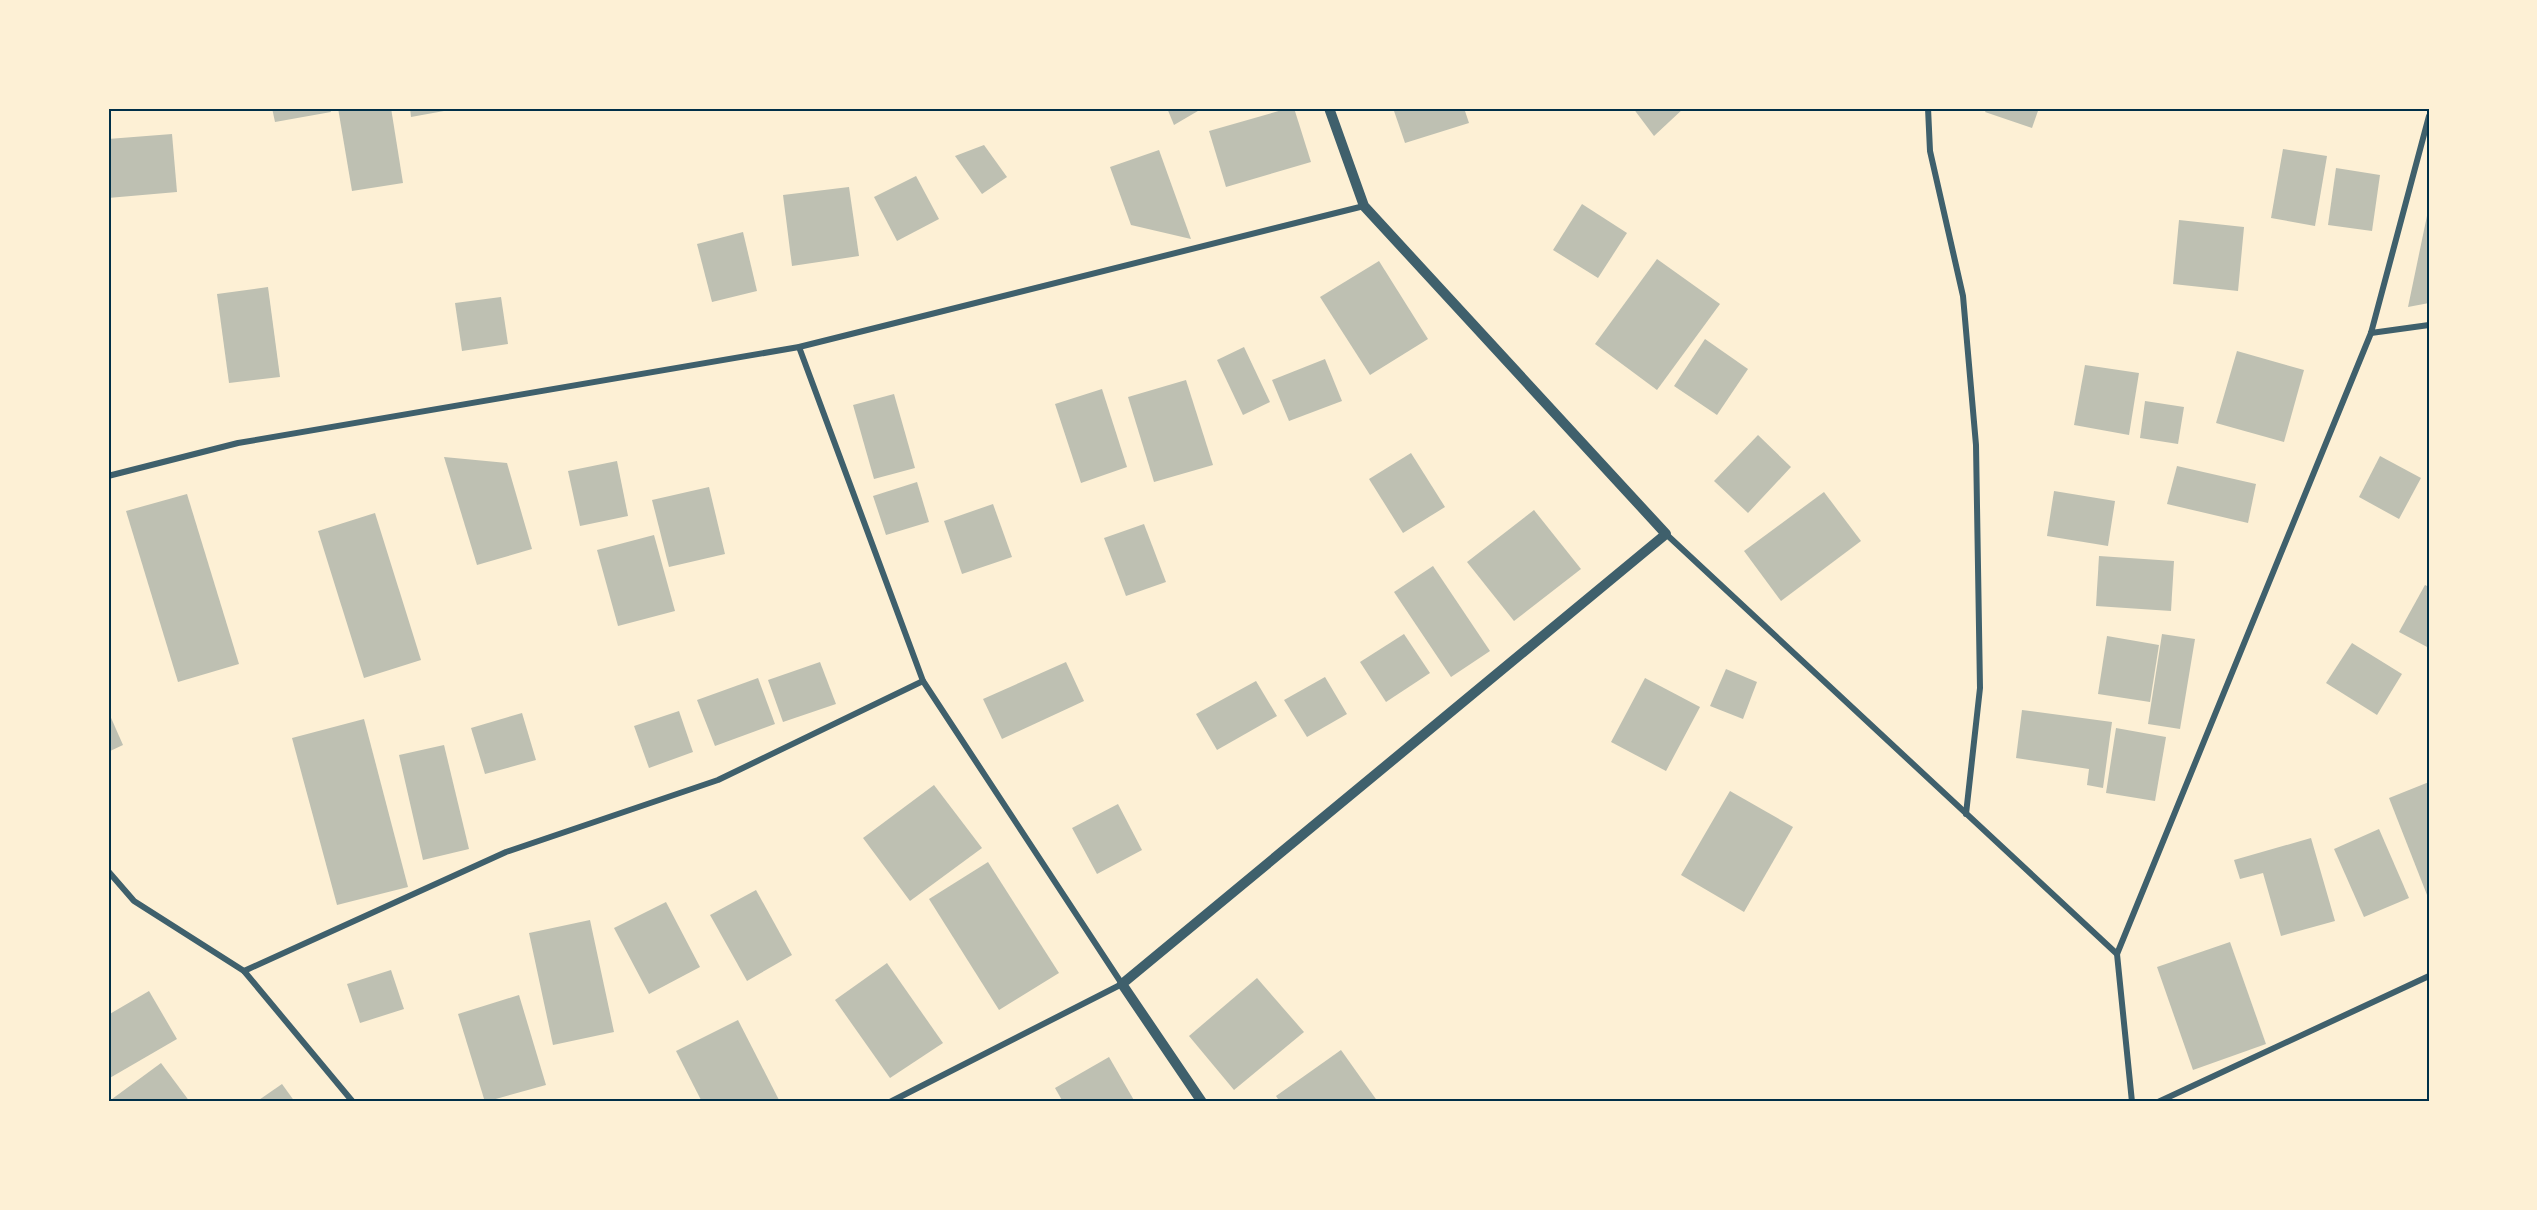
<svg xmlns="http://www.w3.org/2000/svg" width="2537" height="1210" viewBox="0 0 2537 1210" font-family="Inter,sans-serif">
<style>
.building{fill:#bec0b2}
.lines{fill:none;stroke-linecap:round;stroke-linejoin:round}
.minor{stroke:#3f606c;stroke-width:6}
.tertiary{stroke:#3f606c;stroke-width:10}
.neatline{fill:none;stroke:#003049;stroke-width:2}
</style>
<rect width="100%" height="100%" fill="#fdf0d5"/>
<g class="building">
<path d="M 272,108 L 330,108 L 331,112 L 275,122 Z"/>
<path d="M 338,108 L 391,108 L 403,183 L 352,191 Z"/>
<path d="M 410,108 L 455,108 L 455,109 L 411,117 Z"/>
<path d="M 1167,108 L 1203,108 L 1174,125 Z"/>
<path d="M 1289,108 L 1294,108 L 1311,162 L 1226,187 L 1209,131 Z"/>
<path d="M 1393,108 L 1464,108 L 1469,123 L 1405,143 Z"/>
<path d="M 1633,108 L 1684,108 L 1654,136 Z"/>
<path d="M 1987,108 L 2039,108 L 2032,128 L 1985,112 Z"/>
<path d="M 172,134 L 177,192 L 108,198 L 108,139 Z"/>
<path d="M 984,145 L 1007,177 L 982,194 L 955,156 Z"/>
<path d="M 2283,149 L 2327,156 L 2315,226 L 2271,218 Z"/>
<path d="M 1159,150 L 1191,239 L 1131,225 L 1110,167 Z"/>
<path d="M 2336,168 L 2380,175 L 2372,231 L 2328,225 Z"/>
<path d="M 916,176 L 939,219 L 897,241 L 874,197 Z"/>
<path d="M 849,187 L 859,256 L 792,266 L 783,195 Z"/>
<path d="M 1582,204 L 1627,233 L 1598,278 L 1553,250 Z"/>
<path d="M 2428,211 L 2429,303 L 2408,307 Z"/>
<path d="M 2179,220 L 2244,227 L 2238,291 L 2173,284 Z"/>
<path d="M 743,232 L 757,291 L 712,302 L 697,244 Z"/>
<path d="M 1657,259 L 1720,304 L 1657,390 L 1595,344 Z"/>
<path d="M 1379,261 L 1428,339 L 1370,375 L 1320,297 Z"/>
<path d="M 268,287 L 280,377 L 229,383 L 217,294 Z"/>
<path d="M 501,297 L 508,344 L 462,351 L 455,303 Z"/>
<path d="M 1705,339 L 1748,369 L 1717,415 L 1674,386 Z"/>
<path d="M 1244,347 L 1270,402 L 1243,415 L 1217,360 Z"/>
<path d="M 2237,351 L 2304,370 L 2284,442 L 2216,423 Z"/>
<path d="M 1325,359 L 1342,401 L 1289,421 L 1272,380 Z"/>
<path d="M 2085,365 L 2139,373 L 2129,435 L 2074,425 Z"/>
<path d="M 1186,380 L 1213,465 L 1154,482 L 1128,397 Z"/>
<path d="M 1102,389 L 1127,467 L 1081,483 L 1055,404 Z"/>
<path d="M 894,394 L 915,468 L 874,479 L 853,405 Z"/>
<path d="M 2145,401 L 2184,407 L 2178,444 L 2140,438 Z"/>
<path d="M 1758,435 L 1791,467 L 1748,513 L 1714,481 Z"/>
<path d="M 1411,453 L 1445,507 L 1403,533 L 1369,479 Z"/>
<path d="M 2380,456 L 2421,478 L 2399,519 L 2359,497 Z"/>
<path d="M 444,457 L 507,463 L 532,549 L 477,565 Z"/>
<path d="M 617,461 L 628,516 L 580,526 L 568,471 Z"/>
<path d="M 2177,466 L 2256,484 L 2248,523 L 2167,504 Z"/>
<path d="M 917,482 L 929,522 L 886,535 L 873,496 Z"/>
<path d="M 709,487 L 725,554 L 669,567 L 652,500 Z"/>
<path d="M 2054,491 L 2115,501 L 2108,546 L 2047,536 Z"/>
<path d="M 1824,492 L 1861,541 L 1781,601 L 1744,551 Z"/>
<path d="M 187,494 L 239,664 L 178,682 L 126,511 Z"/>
<path d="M 993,504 L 1012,557 L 962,574 L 944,521 Z"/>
<path d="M 1534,510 L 1581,569 L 1514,621 L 1467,562 Z"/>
<path d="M 375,513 L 421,660 L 364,678 L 318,531 Z"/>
<path d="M 1144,524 L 1166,582 L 1126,596 L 1104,538 Z"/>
<path d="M 654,535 L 675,611 L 618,626 L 597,550 Z"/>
<path d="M 2099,556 L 2174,561 L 2171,611 L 2096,606 Z"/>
<path d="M 1433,566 L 1490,651 L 1451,677 L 1394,592 Z"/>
<path d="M 2425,585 L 2429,587 L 2429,648 L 2399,632 Z"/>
<path d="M 1404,634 L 1430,673 L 1386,702 L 1360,662 Z"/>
<path d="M 2162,634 L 2195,639 L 2180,729 L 2148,724 Z"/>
<path d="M 2107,636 L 2159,645 L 2150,702 L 2098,694 Z"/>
<path d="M 2352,643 L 2402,674 L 2377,715 L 2326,683 Z"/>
<path d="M 820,662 L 836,704 L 783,722 L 768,680 Z"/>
<path d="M 1066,662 L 1084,701 L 1002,739 L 983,699 Z"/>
<path d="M 1726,669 L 1757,682 L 1743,719 L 1710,706 Z"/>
<path d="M 1325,677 L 1347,714 L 1307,737 L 1284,700 Z"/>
<path d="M 758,678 L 775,724 L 715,746 L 697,700 Z"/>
<path d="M 1645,678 L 1700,707 L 1666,771 L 1611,742 Z"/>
<path d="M 1256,681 L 1277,716 L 1217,750 L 1196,714 Z"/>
<path d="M 2022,710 L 2112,722 L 2103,788 L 2087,785 L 2089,769 L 2016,758 Z"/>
<path d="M 108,711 L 123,745 L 108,752 Z"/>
<path d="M 679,711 L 693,752 L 649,768 L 634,726 Z"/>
<path d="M 522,713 L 536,760 L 485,774 L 471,728 Z"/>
<path d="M 364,719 L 408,887 L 337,905 L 292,738 Z"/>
<path d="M 2116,728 L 2166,737 L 2155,801 L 2106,793 Z"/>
<path d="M 444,745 L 469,849 L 423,860 L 399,755 Z"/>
<path d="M 2429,782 L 2429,900 L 2389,798 Z"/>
<path d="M 934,785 L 982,848 L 910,901 L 863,838 Z"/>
<path d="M 1730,791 L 1793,827 L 1744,912 L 1681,875 Z"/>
<path d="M 1118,804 L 1142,850 L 1097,874 L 1072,828 Z"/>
<path d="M 2379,829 L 2409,898 L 2364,917 L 2334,849 Z"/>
<path d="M 2311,838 L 2335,921 L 2281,936 L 2263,873 L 2240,879 L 2234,860 Z"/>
<path d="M 988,862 L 1059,973 L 999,1010 L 929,899 Z"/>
<path d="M 756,890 L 792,955 L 747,981 L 710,915 Z"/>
<path d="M 666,902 L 700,967 L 649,994 L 614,928 Z"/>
<path d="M 590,920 L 614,1032 L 553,1045 L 529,933 Z"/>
<path d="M 2230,942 L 2266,1044 L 2193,1070 L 2157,967 Z"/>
<path d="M 887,963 L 943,1043 L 890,1078 L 835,1000 Z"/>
<path d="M 391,970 L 404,1009 L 360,1023 L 347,984 Z"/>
<path d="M 1257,978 L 1304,1032 L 1234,1090 L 1189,1036 Z"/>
<path d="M 149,991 L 177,1039 L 108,1079 L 108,1015 Z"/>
<path d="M 519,995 L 546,1085 L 485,1102 L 458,1014 Z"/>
<path d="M 738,1020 L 779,1100 L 776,1102 L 702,1102 L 676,1051 Z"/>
<path d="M 1341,1050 L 1378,1102 L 1280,1102 L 1276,1096 Z"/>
<path d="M 1109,1057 L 1135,1102 L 1063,1102 L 1055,1088 Z"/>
<path d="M 161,1063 L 190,1102 L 108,1102 Z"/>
<path d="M 282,1084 L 295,1102 L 256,1102 Z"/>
</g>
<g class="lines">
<g class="minor">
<path d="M 1928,108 L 1930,151 L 1963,296 L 1976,445 L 1980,688 L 1966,814"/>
<path d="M 2371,333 L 2429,325"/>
<path d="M 799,347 L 923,681 L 1122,984 L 890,1102"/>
<path d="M 108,476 L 238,443 L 799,347 L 1364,206"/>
<path d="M 1666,534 L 2117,954 L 2132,1102"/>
<path d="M 108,871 L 134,901 L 244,971 L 353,1102"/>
<path d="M 2117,954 L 2371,333 L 2429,116"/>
<path d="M 244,971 L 506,852 L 718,780 L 923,681"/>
<path d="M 2158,1102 L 2429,976"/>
</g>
<path class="tertiary" d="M 1202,1102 L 1122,984 L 1666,534 L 1364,206 L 1329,108"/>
</g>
<rect width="2537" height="1210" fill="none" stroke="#fdf0d5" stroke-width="219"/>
<rect x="110" y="110" width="2318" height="990" class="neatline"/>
</svg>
